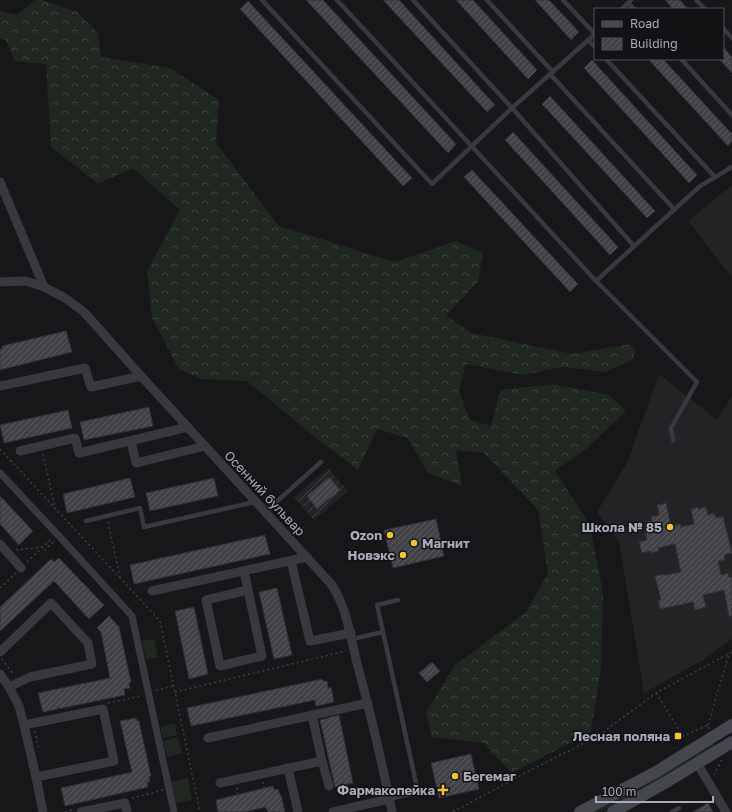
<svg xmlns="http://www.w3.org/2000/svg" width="732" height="812" viewBox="0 0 732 812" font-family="'Golos Text',sans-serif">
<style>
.built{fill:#232326}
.industrial{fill:url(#industrial-furrows)}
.green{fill:#1f2720}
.forest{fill:url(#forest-crowns)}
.building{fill:url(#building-hatch);stroke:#313135}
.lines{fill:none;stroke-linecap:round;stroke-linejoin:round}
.path{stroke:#3e3f45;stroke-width:1.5;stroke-dasharray:2 3;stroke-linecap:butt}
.service{stroke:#38383e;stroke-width:4.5}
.pedestrian{stroke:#38383e;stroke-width:7}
.minor{stroke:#38383e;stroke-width:9}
.secondary{stroke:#46474e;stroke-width:12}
.poi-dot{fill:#efc438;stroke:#121214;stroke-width:1.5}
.labels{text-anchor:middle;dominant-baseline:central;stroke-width:3;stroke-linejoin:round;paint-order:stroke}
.street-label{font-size:13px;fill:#a9acb8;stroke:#121214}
.poi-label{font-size:13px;font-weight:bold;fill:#a9acb8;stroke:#121214;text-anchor:end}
</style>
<defs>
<pattern id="industrial-furrows" width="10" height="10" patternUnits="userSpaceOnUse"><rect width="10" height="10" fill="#232326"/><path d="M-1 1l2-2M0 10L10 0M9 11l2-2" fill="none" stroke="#404043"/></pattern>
<pattern id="forest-crowns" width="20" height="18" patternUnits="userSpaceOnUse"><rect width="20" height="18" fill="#1f2720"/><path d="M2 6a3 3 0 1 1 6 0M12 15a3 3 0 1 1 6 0" fill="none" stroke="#3d443e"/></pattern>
<pattern id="building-hatch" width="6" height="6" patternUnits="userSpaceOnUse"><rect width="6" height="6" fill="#414146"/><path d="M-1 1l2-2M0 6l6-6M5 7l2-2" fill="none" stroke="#5a5a5f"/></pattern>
</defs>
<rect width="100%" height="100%" fill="#171719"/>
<g class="built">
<path d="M 732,185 L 732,277 L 688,221 Z"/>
<path d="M 659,374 L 717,420 L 732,396 L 732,639 L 703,660 L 644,693 L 619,541 L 597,512 L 627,463 Z"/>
</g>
<path class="industrial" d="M 328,468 L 348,491 L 314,520 L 294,497 Z"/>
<g class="green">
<path d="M 154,639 L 158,657 L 146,660 L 142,641 Z"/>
<path d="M 175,723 L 177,735 L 163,738 L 160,727 Z"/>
<path d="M 178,737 L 182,753 L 167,757 L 163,741 Z"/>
<path d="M 713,743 L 715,747 L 635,794 L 601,812 L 592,812 Z"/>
<path d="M 188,778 L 192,800 L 176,803 L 171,782 Z"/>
</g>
<path class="forest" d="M 35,0 L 42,0 L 77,12 L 98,33 L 101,57 L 170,68 L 219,100 L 216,143 L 279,226 L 395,262 L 456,241 L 483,253 L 478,282 L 446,315 L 471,333 L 572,354 L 630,344 L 636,349 L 633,359 L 606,372 L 562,367 L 523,375 L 466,364 L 459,392 L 470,420 L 491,426 L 500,390 L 553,384 L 609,395 L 626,411 L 586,449 L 555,471 L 590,525 L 603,593 L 601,668 L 591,732 L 512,773 L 483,743 L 432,737 L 426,712 L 455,665 L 526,612 L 548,573 L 538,510 L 484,453 L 456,450 L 462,486 L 428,473 L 408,438 L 377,429 L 358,470 L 316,438 L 247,381 L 200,379 L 179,369 L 152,318 L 147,271 L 180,210 L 133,168 L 98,184 L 51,147 L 46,64 L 15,61 L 6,40 L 0,38 L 0,11 L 17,15 Z"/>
<g class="building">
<path d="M 306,0 L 323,0 L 456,144 L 448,153 Z"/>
<path d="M 383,0 L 399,0 L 495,105 L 487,112 Z"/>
<path d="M 456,0 L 473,0 L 537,70 L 528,79 Z"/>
<path d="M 535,0 L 549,0 L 579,32 L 571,40 Z"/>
<path d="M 665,0 L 680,0 L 688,9 L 673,9 Z"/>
<path d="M 248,1 L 412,178 L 403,186 L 240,9 Z"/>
<path d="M 723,47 L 732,57 L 732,73 L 719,59 L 723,59 Z"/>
<path d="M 648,59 L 663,59 L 732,134 L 732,141 L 728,146 Z"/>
<path d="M 592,60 L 697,175 L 689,183 L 584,68 Z"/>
<path d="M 550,96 L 655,211 L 647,218 L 542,104 Z"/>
<path d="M 513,132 L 618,247 L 610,255 L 505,140 Z"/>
<path d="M 472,170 L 578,284 L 570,292 L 464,177 Z"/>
<path d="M 66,331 L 72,352 L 0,370 L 0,349 L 2,349 L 2,346 Z"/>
<path d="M 149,407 L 153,426 L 84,440 L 80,422 Z"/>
<path d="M 68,410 L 72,428 L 4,443 L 0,425 Z"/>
<path d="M 329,477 L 340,490 L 317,509 L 307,496 Z"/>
<path d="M 130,478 L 135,497 L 67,513 L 63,494 Z"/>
<path d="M 214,478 L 218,496 L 150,511 L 146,493 Z"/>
<path d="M 0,496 L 33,531 L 19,545 L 0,524 Z"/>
<path d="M 666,503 L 671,526 L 680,524 L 681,527 L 694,524 L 691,509 L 698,507 L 698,509 L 706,507 L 708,515 L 714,513 L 716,518 L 723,516 L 732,553 L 724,555 L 725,560 L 718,561 L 721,575 L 728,573 L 729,577 L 732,577 L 732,616 L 729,616 L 724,590 L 703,595 L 706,607 L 695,610 L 693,602 L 660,609 L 658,600 L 661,600 L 655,576 L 664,574 L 664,575 L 681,572 L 675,544 L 658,548 L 659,551 L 650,553 L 650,551 L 642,553 L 639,542 L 647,540 L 645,530 L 650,529 L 648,521 L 652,521 L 651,517 L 659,515 L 657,505 Z"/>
<path d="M 436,519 L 444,556 L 393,568 L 384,530 Z"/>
<path d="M 265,535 L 270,554 L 134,584 L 130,565 Z"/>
<path d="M 59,558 L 104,605 L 89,619 L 54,581 L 0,631 L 0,607 L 51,559 L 54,562 Z"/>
<path d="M 277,588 L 292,655 L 274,659 L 259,592 Z"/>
<path d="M 194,607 L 208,674 L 189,679 L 175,611 Z"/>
<path d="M 109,616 L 119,627 L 131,682 L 129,683 L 130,688 L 124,689 L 125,695 L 43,712 L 38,693 L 110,678 L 101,632 L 97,628 Z"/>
<path d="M 432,662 L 440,671 L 427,682 L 419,673 Z"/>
<path d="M 322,679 L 323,681 L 327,681 L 328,688 L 331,687 L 334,702 L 316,706 L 315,700 L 191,726 L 187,708 Z"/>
<path d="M 339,715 L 353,783 L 335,787 L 320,720 Z"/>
<path d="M 136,718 L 137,721 L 139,721 L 151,776 L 149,776 L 150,782 L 147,782 L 148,787 L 65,806 L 61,788 L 132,772 L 120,721 Z"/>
<path d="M 471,754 L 479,789 L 439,798 L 431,763 Z"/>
<path d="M 273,786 L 274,790 L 278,789 L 280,795 L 281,795 L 285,812 L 268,812 L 266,807 L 244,812 L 218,812 L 216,800 Z"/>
<path d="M 708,803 L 713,812 L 693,812 Z"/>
</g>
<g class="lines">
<g class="path">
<path d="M 0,449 L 160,621 L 200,812"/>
<path d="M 43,454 L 55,508"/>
<path d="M 108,522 L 120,577"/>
<path d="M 16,550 L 43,547 L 45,550 L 54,541"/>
<path d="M 27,562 L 52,538"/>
<path d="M 0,588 L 16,573"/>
<path d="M 2,659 L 14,675"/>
<path d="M 156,690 L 174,686"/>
<path d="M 175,692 L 346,651"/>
<path d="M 656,693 L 683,736 L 708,725 L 709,729"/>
<path d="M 108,703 L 142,696"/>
<path d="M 708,725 L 729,654"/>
<path d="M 35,731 L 39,751"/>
<path d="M 714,775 L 722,759"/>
<path d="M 263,782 L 264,788"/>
<path d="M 237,788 L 238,794"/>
<path d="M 132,798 L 163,790"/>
<path d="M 65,812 L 73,810"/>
<path d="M 453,812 L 527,772 L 598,736 L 656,693 L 732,652"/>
</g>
<g class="service">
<path d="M 262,0 L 432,184 L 512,108 L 595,34"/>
<path d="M 337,0 L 596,281"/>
<path d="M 413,0 L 512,108 L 634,246"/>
<path d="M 487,0 L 553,72"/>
<path d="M 563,0 L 595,34"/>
<path d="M 696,0 L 705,9"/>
<path d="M 628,3 L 634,9"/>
<path d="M 622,9 L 631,0"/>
<path d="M 723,28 L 732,38"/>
<path d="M 588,40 L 595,47"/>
<path d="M 606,59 L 715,177"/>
<path d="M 681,59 L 732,115"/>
<path d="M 550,74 L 674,209"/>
<path d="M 673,440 L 671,428 L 697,382 L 596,281 L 699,187 C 709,180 721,175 731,167"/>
<path d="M 265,512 L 321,462"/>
<path d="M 86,521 L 140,508 L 144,527 L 255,502"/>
<path d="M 383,632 L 377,605 L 398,600"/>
<path d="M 352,639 L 383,632 L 418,792 L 389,799"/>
<path d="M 672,812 L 679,808"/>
</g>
<path class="pedestrian" d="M 0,473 L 59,536 L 132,616 L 174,812"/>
<g class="minor">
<path d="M 0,182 L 44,287"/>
<path d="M 0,282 L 26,281 L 44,287 L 65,298 L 84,312 L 141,376 L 332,585 C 347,609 350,635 357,663 C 370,712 382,762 392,812"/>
<path d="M 0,386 L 85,368 L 91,387 L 141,376"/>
<path d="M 131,441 L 136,463 L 205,446"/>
<path d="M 20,451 L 75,438 L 79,453 L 188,427"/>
<path d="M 0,544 L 21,568"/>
<path d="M 291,561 L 310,641 L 351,633"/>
<path d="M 244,571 L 262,656 L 220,666 L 206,600 L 248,590"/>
<path d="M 152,591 L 307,557"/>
<path d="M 0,652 L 51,603 L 88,643 L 92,664 L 30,677 L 9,687"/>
<path d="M 0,674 L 9,687 L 19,706 L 24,725 L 36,777 L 43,812"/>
<path d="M 24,725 L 103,709 L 114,761 L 36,777"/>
<path d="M 208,738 L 368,703"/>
<path d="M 322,761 L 329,786"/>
<path d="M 697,763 L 726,812"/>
<path d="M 288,768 L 298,812"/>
<path d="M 220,783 L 322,761 L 312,715"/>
<path d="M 81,812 L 125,803 L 127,812"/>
<path d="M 333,812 L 389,799"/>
</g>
<g class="secondary">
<path d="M 580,812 L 656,772 L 732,725"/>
<path d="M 613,812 L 668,781 L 732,742"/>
</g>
</g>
<g class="poi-dot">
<circle cx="670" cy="527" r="4"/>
<circle cx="390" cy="535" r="4"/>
<circle cx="414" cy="543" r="4"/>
<circle cx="403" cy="555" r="4"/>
<rect x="674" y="732" width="8" height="8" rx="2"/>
<circle cx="455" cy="776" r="4"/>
<path d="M441 784h4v4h4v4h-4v4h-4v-4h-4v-4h4z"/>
</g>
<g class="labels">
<g class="street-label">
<text transform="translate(265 493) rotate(47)">Осенний бульвар</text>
</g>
<g class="poi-label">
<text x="662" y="527">Школа № 85</text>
<text x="382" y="535">Ozon</text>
<text x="422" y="543" text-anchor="start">Магнит</text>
<text x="395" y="555">Новэкс</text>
<text x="670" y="736">Лесная поляна</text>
<text x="463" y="776" text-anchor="start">Бегемаг</text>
<text x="435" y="790">Фармакопейка</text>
</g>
</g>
<rect x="594" y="8" width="130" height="52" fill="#121214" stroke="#4e5056"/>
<rect x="602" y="21" width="20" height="6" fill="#46474e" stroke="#4e5056"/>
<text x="630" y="28" font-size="12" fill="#a9acb8">Road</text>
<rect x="602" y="38" width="20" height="12" fill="url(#building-hatch)" stroke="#4e5056"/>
<text x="630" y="48" font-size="12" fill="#a9acb8">Building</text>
<path d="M596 796v6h117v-6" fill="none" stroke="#a9acb8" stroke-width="2"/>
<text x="602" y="796" font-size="12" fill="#a9acb8" stroke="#121214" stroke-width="3" paint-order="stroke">100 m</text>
</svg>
